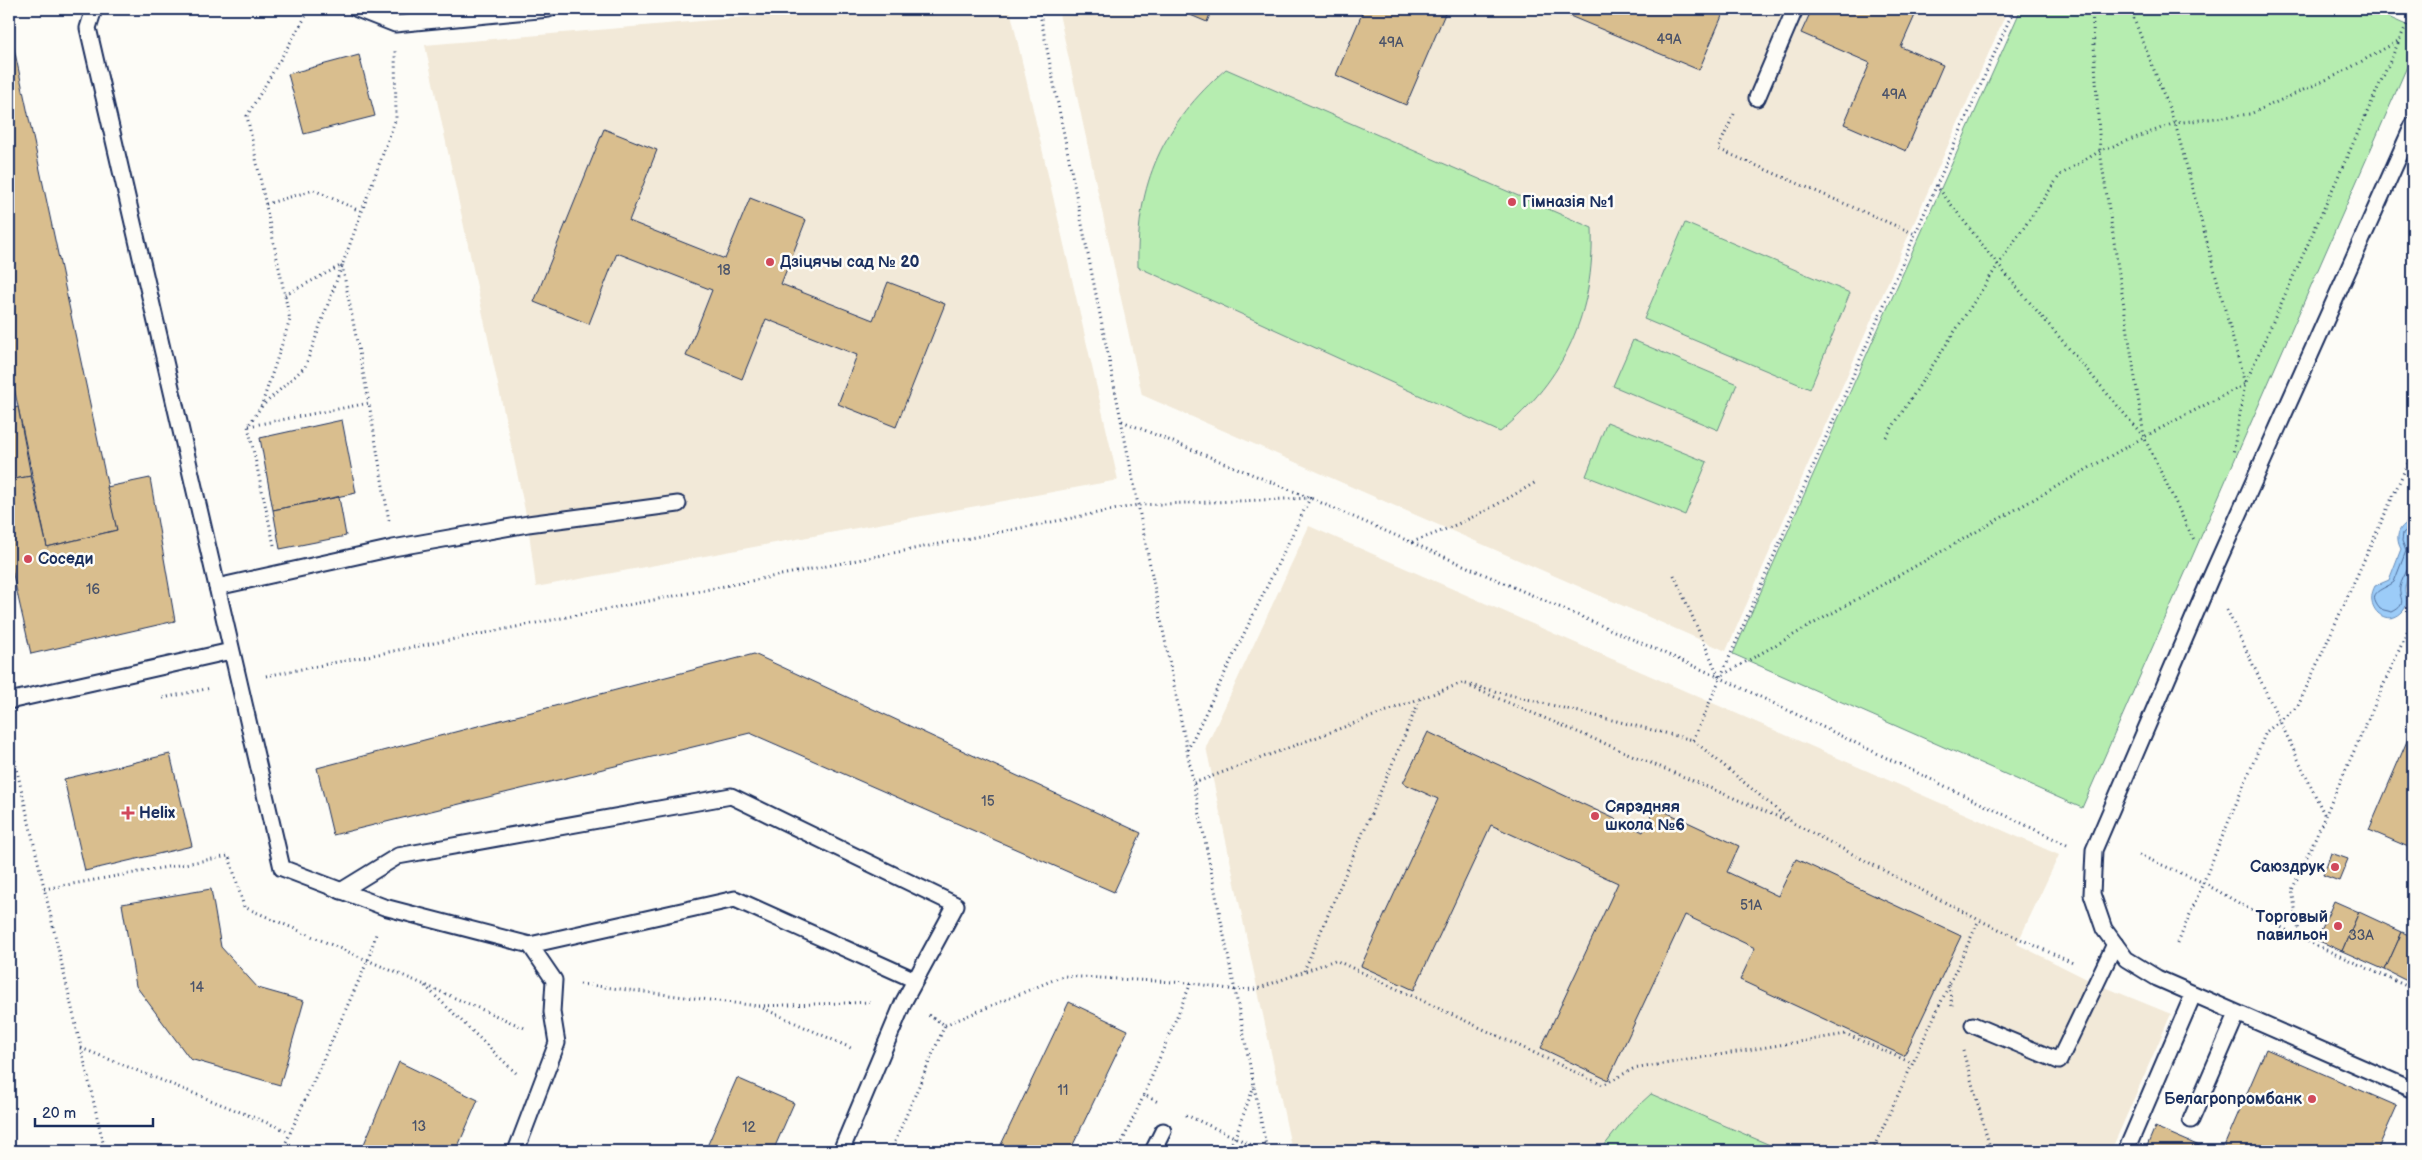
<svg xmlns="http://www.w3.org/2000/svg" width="2422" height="1160" viewBox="0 0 2422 1160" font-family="'Balsamiq Sans',sans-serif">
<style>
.built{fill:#f2e9d8}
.green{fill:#b6edb0;stroke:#688e87}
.water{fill:#9cccf8;stroke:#688dba}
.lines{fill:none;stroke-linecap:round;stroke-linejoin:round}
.shore{stroke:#4f6e9c;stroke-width:1}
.building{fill:#d9be8e;stroke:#1b2f5e}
.lane-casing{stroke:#1b2f5e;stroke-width:19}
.path{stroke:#1b2f5e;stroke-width:3;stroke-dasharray:1 4;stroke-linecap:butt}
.lane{stroke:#fdfcf7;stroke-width:15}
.poi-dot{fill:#d1495b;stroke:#fdfcf7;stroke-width:2}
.labels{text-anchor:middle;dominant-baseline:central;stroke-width:5;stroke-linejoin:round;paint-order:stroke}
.number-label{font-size:14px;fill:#4a536a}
.poi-label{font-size:16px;font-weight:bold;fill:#1b2f5e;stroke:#fdfcf7;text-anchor:start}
</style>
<rect width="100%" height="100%" fill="#fdfcf7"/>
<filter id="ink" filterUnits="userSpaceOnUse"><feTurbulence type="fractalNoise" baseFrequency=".02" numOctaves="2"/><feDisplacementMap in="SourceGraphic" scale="10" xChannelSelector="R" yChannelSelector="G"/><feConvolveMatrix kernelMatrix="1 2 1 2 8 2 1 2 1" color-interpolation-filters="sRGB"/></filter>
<g filter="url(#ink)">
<g class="built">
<path d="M 840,9 L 1010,9 L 1118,480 L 536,587 L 528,524 L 425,45 Z"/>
<path d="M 1058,9 L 2008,9 L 1726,651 L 1142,395 Z"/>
<path d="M 1309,526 L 2059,855 L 2017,944 L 2095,983 L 2171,1014 L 2111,1151 L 1292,1151 L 1206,747 Z"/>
</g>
<g class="green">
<path d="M 2021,9 L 2370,9 L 2413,28 L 2413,53 L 2082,808 L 1733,654 Z"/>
<path d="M 1226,69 L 1592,228 C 1595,312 1565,379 1500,432 L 1138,267 C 1136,183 1163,124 1226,69 Z"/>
<path d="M 1685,223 L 1850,293 L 1810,389 L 1644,319 Z"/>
<path d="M 1633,340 L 1737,384 L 1718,430 L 1613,386 Z"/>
<path d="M 1607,422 L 1707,462 L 1685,515 L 1586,476 Z"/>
<path d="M 1651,1094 L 1784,1151 L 1600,1151 L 1629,1114 Z"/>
</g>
<path class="water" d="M 2413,520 C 2414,533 2415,552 2413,566 C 2412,574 2405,581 2405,589 C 2405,596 2410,603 2403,611 C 2387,629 2363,608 2375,586 L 2389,580 L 2401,549 C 2394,536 2399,525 2413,520 Z"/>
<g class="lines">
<path class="shore" d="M 2413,525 L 2403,533 L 2402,541 L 2406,551 L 2394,582 C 2384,590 2365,591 2380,609 L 2392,612 C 2409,604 2398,598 2400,587 C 2401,581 2405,575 2407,570 L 2413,568"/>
</g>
<g class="building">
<path d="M 1176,9 L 1212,9 L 1207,22 Z"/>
<path d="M 1364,9 L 1447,9 L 1406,105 L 1336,75 Z"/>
<path d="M 1553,9 L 1725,9 L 1699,70 Z"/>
<path d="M 1812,9 L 1908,9 L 1916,13 L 1901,47 L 1943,65 L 1906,151 L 1844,124 L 1870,63 L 1801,33 Z"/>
<path d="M 9,25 L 117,530 L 47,547 L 9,363 Z"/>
<path d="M 359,55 L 375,116 L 304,134 L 288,74 Z"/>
<path d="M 604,129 L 657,150 L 629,221 L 725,259 L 750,198 L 806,220 L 781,284 L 873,320 L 888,282 L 945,304 L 896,427 L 838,404 L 857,355 L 766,319 L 742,379 L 686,356 L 712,290 L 617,253 L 589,324 L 534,302 Z"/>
<path d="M 18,407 L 31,476 L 9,480 L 9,409 Z"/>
<path d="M 342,420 L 356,493 L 273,510 L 260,438 Z"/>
<path d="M 31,476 L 47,547 L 117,530 L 107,487 L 150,478 L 175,621 L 31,654 L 9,557 L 9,480 Z"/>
<path d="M 339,497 L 346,536 L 280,549 L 273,510 Z"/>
<path d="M 754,654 L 1141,833 L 1114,892 L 750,733 L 333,835 L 317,768 Z"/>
<path d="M 2413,727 L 2413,849 L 2369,830 Z"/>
<path d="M 1428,732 L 1643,832 L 1655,807 L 1739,846 L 1727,872 L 1778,896 L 1796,859 L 1961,936 L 1904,1056 L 1740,980 L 1755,948 L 1685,915 L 1608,1080 L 1541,1048 L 1618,883 L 1491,825 L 1414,990 L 1361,966 L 1438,799 L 1403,783 Z"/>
<path d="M 170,754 L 192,846 L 85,871 L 64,779 Z"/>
<path d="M 2331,853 L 2348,859 L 2339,881 L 2323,875 Z"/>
<path d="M 211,889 L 221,947 L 258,988 L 304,1001 L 280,1085 L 190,1059 L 136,986 L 122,904 Z"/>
<path d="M 2334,901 L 2359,912 L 2342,951 L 2317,940 Z"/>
<path d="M 2359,912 L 2402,932 L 2385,970 L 2342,951 Z"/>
<path d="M 2402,932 L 2413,937 L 2413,984 L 2385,970 Z"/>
<path d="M 1069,1002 L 1128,1030 L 1070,1151 L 998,1151 Z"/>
<path d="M 2266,1049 L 2397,1106 L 2377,1151 L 2222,1151 Z"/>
<path d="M 399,1062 L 478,1100 L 456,1151 L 361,1151 Z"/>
<path d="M 737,1078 L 794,1103 L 773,1151 L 705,1151 Z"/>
<path d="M 2155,1127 L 2211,1151 L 2145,1151 Z"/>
</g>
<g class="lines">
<defs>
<g id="lane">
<path d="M 94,9 L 88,28 L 282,868 L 384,907 L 530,945 L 554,980 L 552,1012 L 557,1043 L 516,1151"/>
<path d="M 357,9 L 395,24 L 549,9"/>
<path d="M 1757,98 L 1795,9"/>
<path d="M 2413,125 L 2211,577 L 2094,850 L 2092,894 L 2104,929 L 2126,959 L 2157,978 L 2413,1090"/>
<path d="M 217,587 L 393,548 L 528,524 L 678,504"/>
<path d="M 9,701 L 231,651"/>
<path d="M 341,891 L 398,856 L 731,796 L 956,905 L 904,1001 L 841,1151"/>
<path d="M 530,945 L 735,899 L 915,980"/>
<path d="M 1973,1025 L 2059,1061 L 2115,944"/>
<path d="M 2191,1120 L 2237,1014"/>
<path d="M 1153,1151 L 1163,1131"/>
<path d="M 2126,1151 L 2193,995"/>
</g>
</defs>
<use href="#lane" class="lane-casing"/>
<g class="path">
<path d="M 1039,9 L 1267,1151"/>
<path d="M 2092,9 L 2100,151 L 2144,436"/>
<path d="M 2130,9 L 2175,123 L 2245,384 L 2233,454"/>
<path d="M 1734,114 L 1718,149 L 1915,234"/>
<path d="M 1936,185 L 1998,265 L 2144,437 L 2195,543"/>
<path d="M 266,204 L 314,190 L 362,212"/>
<path d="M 285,295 L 342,265 L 369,403"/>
<path d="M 261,407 L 290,320 L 247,116 L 310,9"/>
<path d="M 1122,421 L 1310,498 L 1719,677 L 2067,845"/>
<path d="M 249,426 L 369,403 L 389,521"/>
<path d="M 1886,437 L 1998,265 L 2060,175 L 2100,151 L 2175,123 L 2250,114 L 2339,74 L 2398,41"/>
<path d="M 1412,542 C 1459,526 1494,507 1536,482"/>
<path d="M 274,545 L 248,426 L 261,407 L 305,367 L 396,118 L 395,51"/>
<path d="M 1674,575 L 1719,677"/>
<path d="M 2227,610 L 2325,816"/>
<path d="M 266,676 L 1138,505 L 1310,498 L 1187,751"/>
<path d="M 1719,677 L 2144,437 L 2245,384 L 2413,10 L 2410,9"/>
<path d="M 1471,687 L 1788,821"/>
<path d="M 163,698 L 211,688"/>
<path d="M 9,736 L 105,1151"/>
<path d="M 1693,740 L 2014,9"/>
<path d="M 1194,783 L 1462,683 L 1693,740 L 1793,823 L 1979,920 L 2075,964"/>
<path d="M 2139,855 L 2204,883 L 2300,938 L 2413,989"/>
<path d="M 44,889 L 229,856 L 244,907 L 527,1029"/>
<path d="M 2300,938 L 2292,890 L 2413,619"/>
<path d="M 2178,943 L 2266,732 L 2298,706 L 2413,452"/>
<path d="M 1304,971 L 1420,699"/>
<path d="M 580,984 L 758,1006 L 853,1049"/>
<path d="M 1949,985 L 1952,1006"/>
<path d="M 425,986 L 516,1073"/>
<path d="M 759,1006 L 873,1002"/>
<path d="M 945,1025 L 1063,976 L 1191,983"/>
<path d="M 81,1048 L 290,1132"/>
<path d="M 1963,1051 L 1991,1151"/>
<path d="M 1144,1095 L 1191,983 L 1235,990 L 1257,989 L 1335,960 L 1603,1085 L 1633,1069 L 1846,1034 L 1912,1063"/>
<path d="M 1186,1115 L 1265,1151"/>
<path d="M 282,1151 L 368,960 L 376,934"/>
<path d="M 891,1151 L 945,1025 L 928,1015"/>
<path d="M 1118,1151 L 1144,1095 L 1160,1103"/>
<path d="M 1227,1151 L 1235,1137 L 1254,1086"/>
<path d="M 1872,1151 L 1979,920"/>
</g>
<use href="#lane" class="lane"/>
</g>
</g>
<g class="poi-dot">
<circle cx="1512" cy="202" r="5"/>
<circle cx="770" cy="262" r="5"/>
<circle cx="28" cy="559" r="5"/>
<path d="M125.5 805.5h5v5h5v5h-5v5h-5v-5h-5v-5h5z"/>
<circle cx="1595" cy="816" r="5"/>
<circle cx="2335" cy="867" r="5"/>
<circle cx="2338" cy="926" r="5"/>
<circle cx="2312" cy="1099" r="5"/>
</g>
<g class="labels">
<g class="number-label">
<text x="1669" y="39">49А</text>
<text x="1391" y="42">49А</text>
<text x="1894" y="94">49А</text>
<text x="724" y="270">18</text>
<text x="93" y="589">16</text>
<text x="988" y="801">15</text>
<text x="1751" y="905">51А</text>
<text x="2361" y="935">33А</text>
<text x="197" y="987">14</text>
<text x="1063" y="1090">11</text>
<text x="419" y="1126">13</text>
<text x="749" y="1127">12</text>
</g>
<g class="poi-label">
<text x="1522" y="202">Гімназія №1</text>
<text x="780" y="262">Дзіцячы сад № 20</text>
<text x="38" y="559">Соседи</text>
<text x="1605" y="807">Сярэдняя<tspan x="1605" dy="18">школа №6</tspan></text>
<text x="139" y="813">Helix</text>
<text x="2325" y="867" text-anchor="end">Саюздрук</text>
<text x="2328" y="917" text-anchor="end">Торговый<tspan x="2328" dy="18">павильон</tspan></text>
<text x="2302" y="1099" text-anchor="end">Белагропромбанк</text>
</g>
</g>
<rect width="2422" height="1160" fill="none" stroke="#fdfcf7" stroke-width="30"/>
<rect x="15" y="15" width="2392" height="1130" fill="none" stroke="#1b2f5e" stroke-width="2" filter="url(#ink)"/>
<path d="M35 1118v8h118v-8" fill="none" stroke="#1b2f5e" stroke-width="2.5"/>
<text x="42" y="1118" font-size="15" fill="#1b2f5e" stroke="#fdfcf7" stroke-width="4" paint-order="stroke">20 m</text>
</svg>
